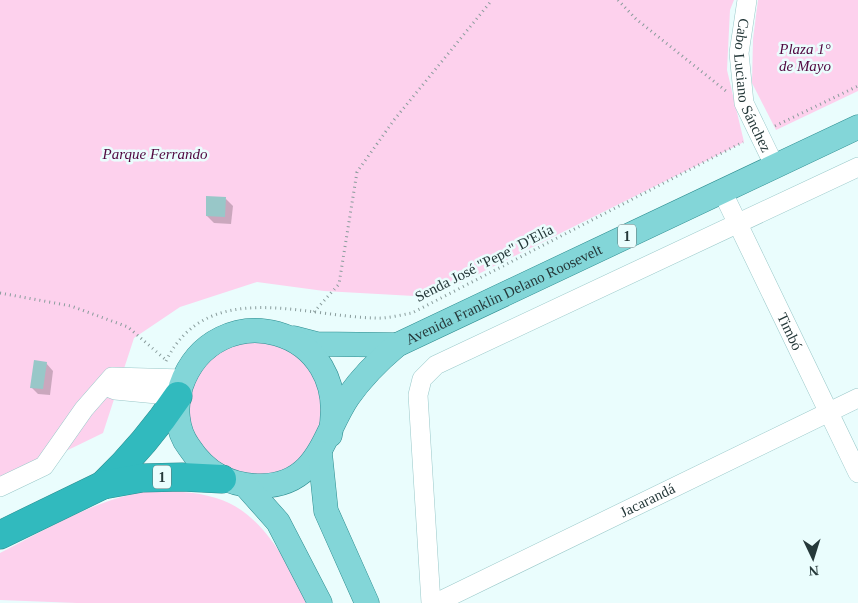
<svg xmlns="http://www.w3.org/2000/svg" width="858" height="603" viewBox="0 0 858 603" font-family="Georgia,serif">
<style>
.green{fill:#fdd1ed}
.shadow{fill:#0003}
.building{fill:#98c7c8}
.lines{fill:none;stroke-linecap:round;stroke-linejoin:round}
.minor-casing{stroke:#99c8c9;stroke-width:20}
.major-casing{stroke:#2d8d90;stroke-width:25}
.highway-casing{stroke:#2d8d90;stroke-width:29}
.path{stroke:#899c9c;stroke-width:3;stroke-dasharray:1 4;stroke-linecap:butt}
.minor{stroke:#fff;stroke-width:19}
.major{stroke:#83d6d8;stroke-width:24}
.highway{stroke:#31babe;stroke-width:28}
.labels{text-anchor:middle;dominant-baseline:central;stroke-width:5;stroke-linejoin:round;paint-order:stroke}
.shield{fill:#eafdfd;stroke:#617474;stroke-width:1}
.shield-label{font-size:14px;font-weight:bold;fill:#26393a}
.park-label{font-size:15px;font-style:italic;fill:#50073f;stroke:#eafdfd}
.street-label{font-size:15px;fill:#26393a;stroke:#eafdfd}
</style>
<rect width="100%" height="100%" fill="#eafdfd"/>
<g class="green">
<path d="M 0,0 L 734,0 L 730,10 L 727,70 L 744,142 L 432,297 L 324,291 L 257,282 L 180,307 L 134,338 L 103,433 L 0,483 Z"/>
<path d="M 758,0 L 858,0 L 858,91 L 776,130 L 752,83 L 753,39 Z"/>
<circle cx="256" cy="409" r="67"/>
<path d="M 155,490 C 175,491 196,492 216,498 C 260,510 289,563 306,603 L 77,603 L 0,600 L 0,553 C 49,528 99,497 155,490 Z"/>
</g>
<g class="shadow">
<path d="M 226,199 L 233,206 L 231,224 L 214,223 L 207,216 Z"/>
<path d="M 46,363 L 53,371 L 50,395 L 38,394 L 31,387 Z"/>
</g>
<g class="building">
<path d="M 206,196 L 226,197 L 225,217 L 206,216 Z"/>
<path d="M 34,360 L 47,362 L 43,389 L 30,388 Z"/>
</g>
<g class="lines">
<defs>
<g id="minor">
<path id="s1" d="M 747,0 L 739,53 L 744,103 L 775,167"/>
<path id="s2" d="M 722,191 L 858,473"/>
<path d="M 105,386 L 115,390 L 178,396"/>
<path d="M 0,487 L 44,466 L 84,409 L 112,377 L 184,379"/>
<path d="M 431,603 L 418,395 L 422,379 L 436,365 L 858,167"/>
<path id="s3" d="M 436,603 L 858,398"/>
</g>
<g id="major">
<path d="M 294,338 L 317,344 L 397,345"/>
<path id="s4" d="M 330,435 C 354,324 214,292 181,386 C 175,406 176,430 189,447 C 206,473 229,486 261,486 C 319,485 323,434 348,397 C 362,377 378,361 397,345 L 858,127"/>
<path d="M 320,453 L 326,511 L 367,603"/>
<path d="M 246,486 L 278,522 L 320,603"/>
</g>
<g id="highway">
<path d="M 103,485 C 132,457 156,429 178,396"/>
<path d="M 0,535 L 103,485 L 142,478 L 182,477 L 222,479"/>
</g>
</defs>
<use href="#minor" class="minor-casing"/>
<use href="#major" class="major-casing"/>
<use href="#highway" class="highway-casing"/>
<g class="path">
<path d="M 618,0 L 636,19 L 726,91"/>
<path d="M 775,126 L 858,86"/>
<path d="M 0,293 L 71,306 L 128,327 L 166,360"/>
<path d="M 314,312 L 339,284 L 357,172 L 394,120 L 492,0"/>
<path d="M 166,361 C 207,278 302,316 374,318 C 386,319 400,315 412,313 L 743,142"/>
</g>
<use href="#minor" class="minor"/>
<use href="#major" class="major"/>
<use href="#highway" class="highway"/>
</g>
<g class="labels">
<g class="shield">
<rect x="618" y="224.5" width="18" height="23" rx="4"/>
<rect x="153" y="465.5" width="18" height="23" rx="4"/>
</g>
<g class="shield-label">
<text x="627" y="236">1</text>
<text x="162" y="477">1</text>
</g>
<g class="park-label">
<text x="805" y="49">Plaza 1°<tspan x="805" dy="17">de Mayo</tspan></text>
<text x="155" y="154">Parque Ferrando</text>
</g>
<g class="street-label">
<text stroke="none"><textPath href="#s1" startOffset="88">Cabo Luciano Sánchez</textPath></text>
<text transform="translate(484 263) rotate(-27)">Senda José "Pepe" D'Elía</text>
<text stroke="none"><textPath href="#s4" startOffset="720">Avenida Franklin Delano Roosevelt</textPath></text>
<text stroke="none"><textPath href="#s2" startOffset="156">Timbó</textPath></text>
<text stroke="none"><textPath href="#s3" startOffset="235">Jacarandá</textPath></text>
</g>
</g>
<g transform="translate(813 558) rotate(176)" stroke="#eafdfd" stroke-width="4" paint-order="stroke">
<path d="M0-4L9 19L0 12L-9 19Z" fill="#26393a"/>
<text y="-8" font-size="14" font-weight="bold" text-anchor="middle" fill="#26393a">N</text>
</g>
</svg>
